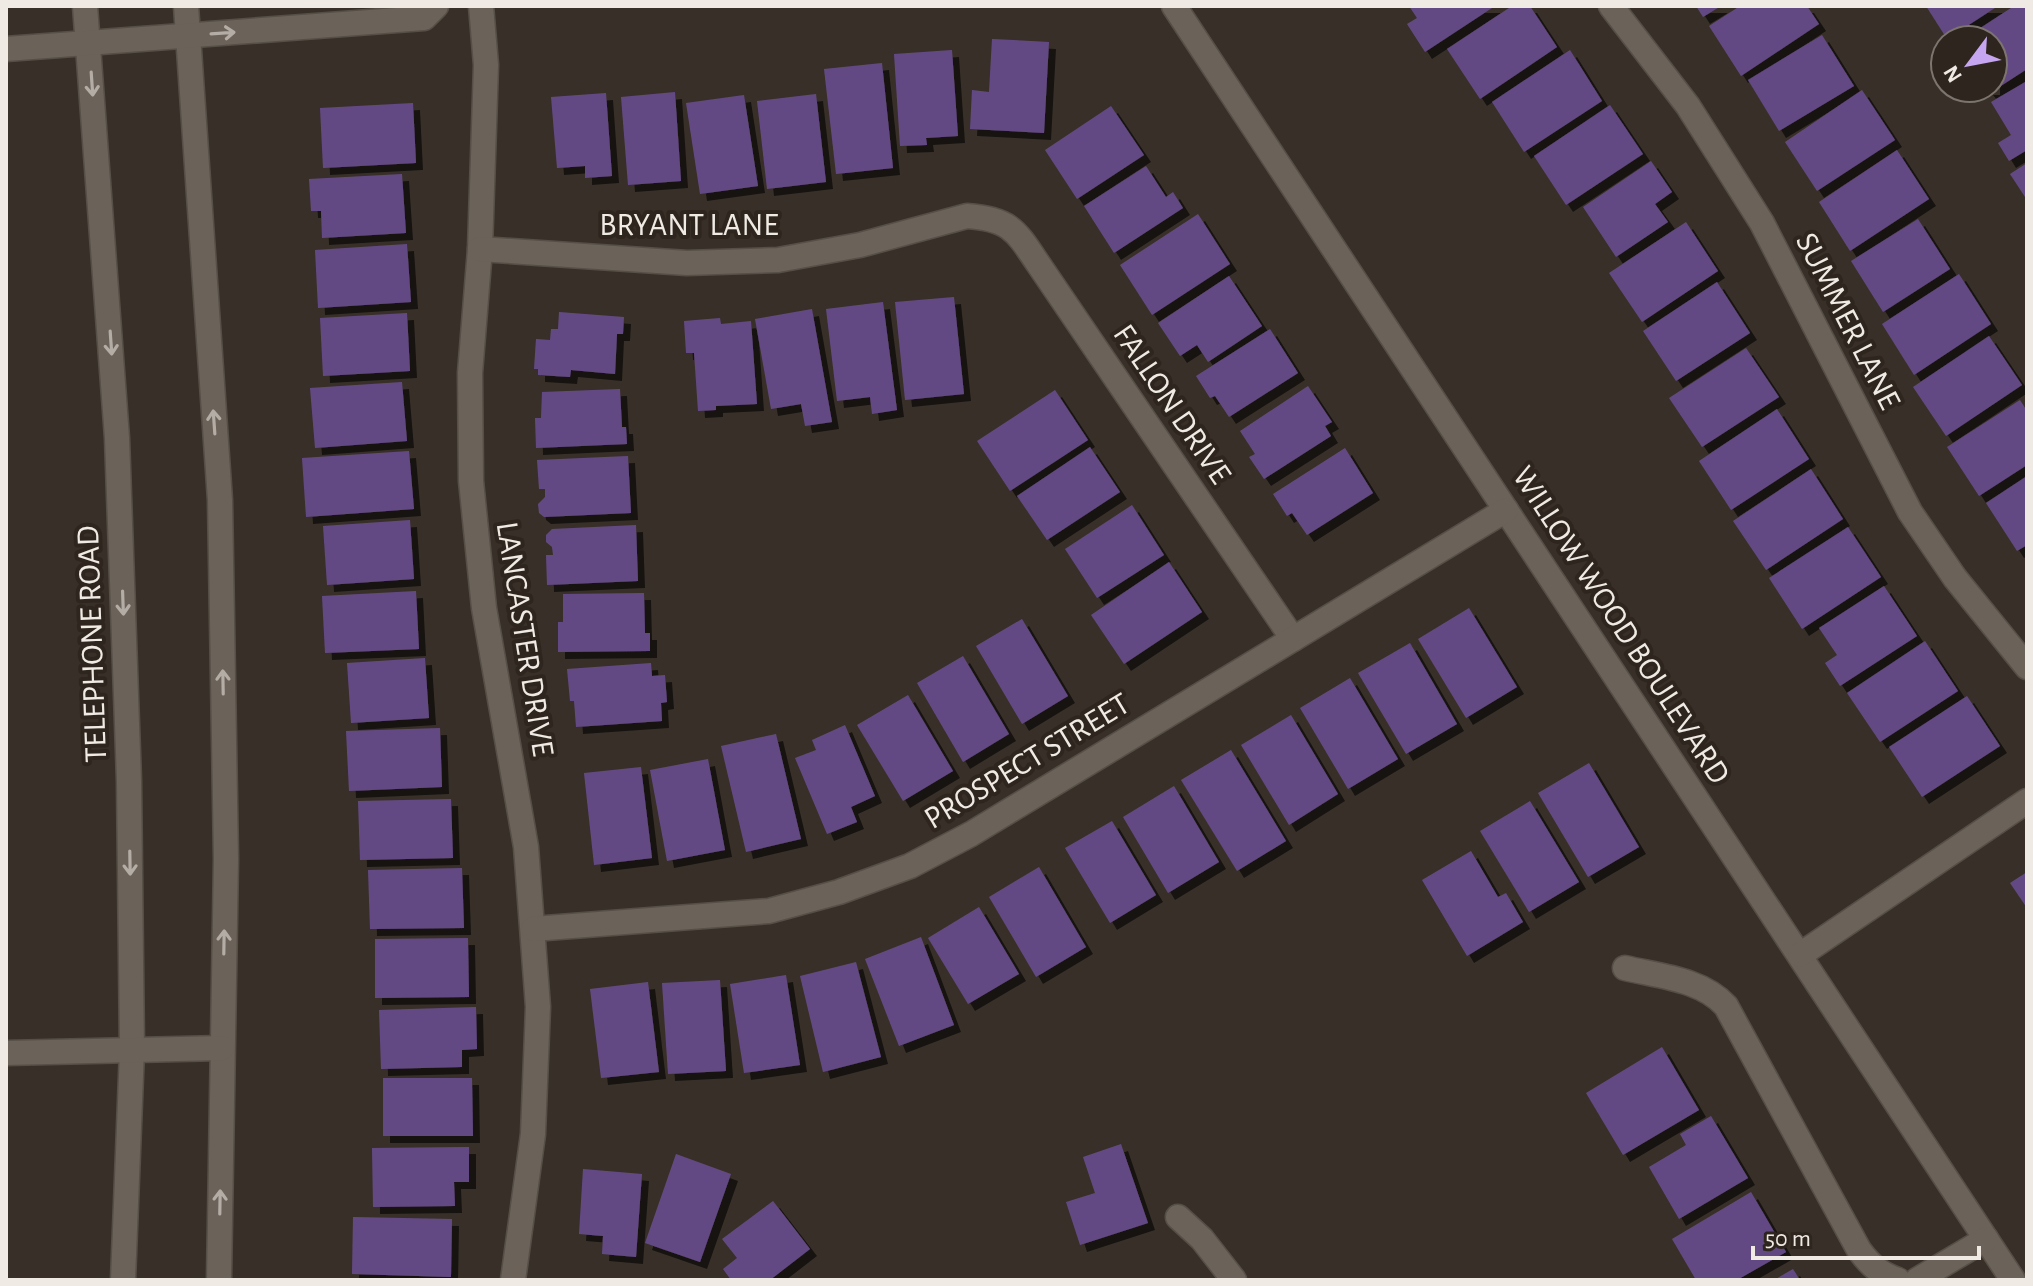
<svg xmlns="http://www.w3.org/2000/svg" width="2033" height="1286" viewBox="0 0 2033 1286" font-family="'Alegreya Sans',sans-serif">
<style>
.building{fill:#644a83;filter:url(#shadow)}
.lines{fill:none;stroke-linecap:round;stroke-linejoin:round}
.minor-casing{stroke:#554f47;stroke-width:27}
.minor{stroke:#6b6259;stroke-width:24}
.oneway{stroke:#b4ada6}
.labels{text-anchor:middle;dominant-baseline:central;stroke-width:8;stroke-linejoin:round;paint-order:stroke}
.street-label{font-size:32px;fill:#f0eae5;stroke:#2e261e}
</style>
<defs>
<filter id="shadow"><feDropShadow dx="7" dy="7" stdDeviation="0" flood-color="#0009"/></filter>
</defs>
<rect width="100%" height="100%" fill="#383028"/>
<g class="building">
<path d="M 1409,6 L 1495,6 L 1425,52 L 1407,24 L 1417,18 Z"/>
<path d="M 1512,6 L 1530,6 L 1557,47 L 1480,99 L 1447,49 Z"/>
<path d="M 1696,6 L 1721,6 L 1703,17 Z"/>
<path d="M 1740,6 L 1807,6 L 1819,24 L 1741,76 L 1709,26 Z"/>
<path d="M 1926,6 L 1998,6 L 1947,39 Z"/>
<path d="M 2014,6 L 2027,8 L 2027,69 L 1990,93 L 1986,88 L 1993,88 L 1993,40 L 1962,40 Z"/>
<path d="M 1822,35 L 1854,86 L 1779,131 L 1748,80 Z"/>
<path d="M 992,39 L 1049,42 L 1044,133 L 970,129 L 972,90 L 989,92 Z"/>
<path d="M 952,50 L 958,136 L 926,138 L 927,145 L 900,146 L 894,54 Z"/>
<path d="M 1570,50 L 1602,101 L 1524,152 L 1492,102 Z"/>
<path d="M 882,63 L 893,168 L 836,174 L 824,69 Z"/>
<path d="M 2027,81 L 2027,150 L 2009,161 L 1998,143 L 2011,135 L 1991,102 Z"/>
<path d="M 1862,90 L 1895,140 L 1817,191 L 1785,142 Z"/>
<path d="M 675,92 L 681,181 L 628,185 L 621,97 Z"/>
<path d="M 606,93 L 612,176 L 585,178 L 585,166 L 557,168 L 551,97 Z"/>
<path d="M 816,94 L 826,182 L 767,189 L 757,101 Z"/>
<path d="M 744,95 L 758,186 L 700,194 L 686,103 Z"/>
<path d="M 413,103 L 416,163 L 323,168 L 320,108 Z"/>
<path d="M 1610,105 L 1643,154 L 1566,205 L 1534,156 Z"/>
<path d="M 1111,106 L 1144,155 L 1077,199 L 1045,150 Z"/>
<path d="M 1897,150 L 1929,199 L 1850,251 L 1819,202 Z"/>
<path d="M 1651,161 L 1672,192 L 1655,204 L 1668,222 L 1616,257 L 1583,207 Z"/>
<path d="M 2027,163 L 2027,200 L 2010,174 Z"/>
<path d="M 1146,166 L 1166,197 L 1173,192 L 1183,208 L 1114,253 L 1084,206 Z"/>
<path d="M 402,174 L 406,233 L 322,238 L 321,211 L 311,211 L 309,179 Z"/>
<path d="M 1198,214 L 1230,264 L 1152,315 L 1120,265 Z"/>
<path d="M 1918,219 L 1950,269 L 1883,312 L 1851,261 Z"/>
<path d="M 1686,222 L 1718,271 L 1642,322 L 1609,273 Z"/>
<path d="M 407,244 L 411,302 L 318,308 L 315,250 Z"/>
<path d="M 1959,274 L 1991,324 L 1914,375 L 1882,324 Z"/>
<path d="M 1229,276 L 1262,326 L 1208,362 L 1197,345 L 1180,356 L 1158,323 Z"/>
<path d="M 1717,282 L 1750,333 L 1676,381 L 1643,331 Z"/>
<path d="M 954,297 L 964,394 L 905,400 L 895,302 Z"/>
<path d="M 883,302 L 897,410 L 872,414 L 870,397 L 837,401 L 826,309 Z"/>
<path d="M 812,309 L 832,422 L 805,426 L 801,404 L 771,409 L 755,319 Z"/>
<path d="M 559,312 L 624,317 L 623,334 L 617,334 L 615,374 L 571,370 L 570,377 L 538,375 L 538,369 L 534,369 L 536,339 L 550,340 L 551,329 L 558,329 Z"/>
<path d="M 407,313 L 410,371 L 323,376 L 320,318 Z"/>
<path d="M 720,318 L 721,324 L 751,321 L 757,404 L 716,406 L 716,410 L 698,411 L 694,353 L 686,353 L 684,321 Z"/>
<path d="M 1270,329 L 1298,373 L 1229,417 L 1215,396 L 1210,398 L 1196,376 Z"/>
<path d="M 1989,336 L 2022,385 L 1946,436 L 1913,387 Z"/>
<path d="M 1746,348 L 1779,397 L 1702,447 L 1669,398 Z"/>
<path d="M 402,382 L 407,441 L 315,448 L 310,388 Z"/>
<path d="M 1308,386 L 1332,422 L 1325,426 L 1331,436 L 1264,479 L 1249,457 L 1255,454 L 1240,431 Z"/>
<path d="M 620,389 L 622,427 L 626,427 L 627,444 L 536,448 L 535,418 L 541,418 L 542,392 Z"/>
<path d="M 1055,390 L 1088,440 L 1010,491 L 977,441 Z"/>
<path d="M 2020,400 L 2027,411 L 2027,465 L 1979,496 L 1947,447 Z"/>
<path d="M 1777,409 L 1809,459 L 1731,510 L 1699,461 Z"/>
<path d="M 1090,447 L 1120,492 L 1047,540 L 1017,496 Z"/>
<path d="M 1345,448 L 1373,493 L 1307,535 L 1292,513 L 1287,516 L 1273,494 Z"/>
<path d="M 409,451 L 414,509 L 306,517 L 302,458 Z"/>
<path d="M 628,456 L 631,513 L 544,517 L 539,513 L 538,504 L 545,497 L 545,489 L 539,489 L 537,460 Z"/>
<path d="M 1811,469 L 1843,519 L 1766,570 L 1733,521 Z"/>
<path d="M 2027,476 L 2027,545 L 2017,551 L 1986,503 Z"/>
<path d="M 1132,505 L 1164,555 L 1097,598 L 1065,549 Z"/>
<path d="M 410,520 L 414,579 L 327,585 L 323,526 Z"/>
<path d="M 636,525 L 638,581 L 547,585 L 546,555 L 553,555 L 552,547 L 546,542 L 546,535 L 552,529 Z"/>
<path d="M 1848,527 L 1881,577 L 1802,629 L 1769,578 Z"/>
<path d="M 1169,562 L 1202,612 L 1124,664 L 1091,615 Z"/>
<path d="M 1884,586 L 1917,636 L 1840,686 L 1825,663 L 1837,655 L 1819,628 Z"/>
<path d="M 416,591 L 419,649 L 325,653 L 322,596 Z"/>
<path d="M 644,593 L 645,633 L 650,633 L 650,651 L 558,652 L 558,622 L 563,622 L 563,594 Z"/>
<path d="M 1469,608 L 1517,687 L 1466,718 L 1418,639 Z"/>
<path d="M 1022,619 L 1068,696 L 1022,724 L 976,646 Z"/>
<path d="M 1925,641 L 1958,691 L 1880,742 L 1847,693 Z"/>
<path d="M 1410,643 L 1457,724 L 1406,754 L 1358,673 Z"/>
<path d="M 963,656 L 1009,734 L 963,762 L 917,683 Z"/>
<path d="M 425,658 L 429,718 L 351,723 L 347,663 Z"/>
<path d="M 651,663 L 652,676 L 665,675 L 667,702 L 661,703 L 662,721 L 576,727 L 574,701 L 570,701 L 567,669 Z"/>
<path d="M 1350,678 L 1398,759 L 1348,789 L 1300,708 Z"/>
<path d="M 908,695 L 953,771 L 903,801 L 857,725 Z"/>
<path d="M 1967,696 L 2000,746 L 1922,797 L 1889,747 Z"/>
<path d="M 1291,715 L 1338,794 L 1289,825 L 1241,745 Z"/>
<path d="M 845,725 L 875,796 L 851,807 L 857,822 L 827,834 L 795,758 L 816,750 L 812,740 Z"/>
<path d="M 440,728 L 442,787 L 349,791 L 346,731 Z"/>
<path d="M 776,734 L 801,839 L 746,852 L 721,746 Z"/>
<path d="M 1231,750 L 1286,841 L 1237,871 L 1181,780 Z"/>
<path d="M 708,759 L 725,850 L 667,861 L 650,770 Z"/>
<path d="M 1589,763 L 1639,847 L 1588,877 L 1538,793 Z"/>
<path d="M 641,767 L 652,858 L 594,865 L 584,773 Z"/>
<path d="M 1174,786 L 1219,862 L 1168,893 L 1123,817 Z"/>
<path d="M 451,799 L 453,858 L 360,860 L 358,801 Z"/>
<path d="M 1530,801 L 1579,882 L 1529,912 L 1480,831 Z"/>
<path d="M 1112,821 L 1156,895 L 1110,923 L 1065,848 Z"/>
<path d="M 1471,851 L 1498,897 L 1506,893 L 1523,922 L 1467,956 L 1422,880 Z"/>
<path d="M 1039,867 L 1086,947 L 1036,977 L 989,897 Z"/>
<path d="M 462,868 L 464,928 L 370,929 L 368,870 Z"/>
<path d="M 2027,872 L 2027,908 L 2010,883 Z"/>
<path d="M 979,907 L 1019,974 L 968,1004 L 928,938 Z"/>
<path d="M 921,937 L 954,1025 L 899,1046 L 865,959 Z"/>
<path d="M 468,938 L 469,997 L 375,998 L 375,939 Z"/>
<path d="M 856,962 L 881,1057 L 823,1072 L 800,976 Z"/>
<path d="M 786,975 L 800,1065 L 744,1073 L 730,984 Z"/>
<path d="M 720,980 L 726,1071 L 668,1074 L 662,983 Z"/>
<path d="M 648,982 L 659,1072 L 601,1078 L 590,989 Z"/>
<path d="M 476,1007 L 477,1049 L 462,1050 L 462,1067 L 381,1069 L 379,1010 Z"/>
<path d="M 1662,1047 L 1699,1110 L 1623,1155 L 1586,1093 Z"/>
<path d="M 383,1078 L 472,1078 L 473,1136 L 383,1136 Z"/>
<path d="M 1711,1116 L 1748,1178 L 1679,1219 L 1649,1167 L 1686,1145 L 1680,1134 Z"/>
<path d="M 1121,1144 L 1148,1223 L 1080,1245 L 1066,1202 L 1095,1193 L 1083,1157 Z"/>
<path d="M 469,1147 L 469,1182 L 454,1182 L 455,1206 L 373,1207 L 372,1148 Z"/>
<path d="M 676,1154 L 731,1174 L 700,1262 L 645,1243 Z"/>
<path d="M 583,1169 L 642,1174 L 636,1257 L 602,1254 L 603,1236 L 579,1234 Z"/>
<path d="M 1751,1192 L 1786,1252 L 1737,1280 L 1696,1280 L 1672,1239 Z"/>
<path d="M 773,1201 L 810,1249 L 770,1280 L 731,1280 L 723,1269 L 737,1258 L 722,1239 Z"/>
<path d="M 353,1217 L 452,1219 L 451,1277 L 352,1274 Z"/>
<path d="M 1793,1269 L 1800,1280 L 1774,1280 Z"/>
</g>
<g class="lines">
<defs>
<g id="minor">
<path d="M 85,6 L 117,438 L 129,781 L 132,1050 L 123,1280"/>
<path d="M 186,6 L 220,500 L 226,859 L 219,1280"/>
<path d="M 481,6 L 486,65 L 480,249 L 470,373 L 471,481 L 484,608 L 526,847 L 538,1007 L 533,1134 L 513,1280"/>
<path d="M 1174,6 L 2013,1280"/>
<path d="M 1611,6 L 1688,106 L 1762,223 L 1910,512 L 1955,578 L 2027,667"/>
<path d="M 6,49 L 424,18 L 436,6"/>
<path d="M 480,249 L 687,263 L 778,260 L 860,245 L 967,216 C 1011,219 1016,231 1039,265 L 1293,639"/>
<path d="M 533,929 L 769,911 L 839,892 L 910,866 L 971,834 L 1506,510"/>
<path d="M 1800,955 L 2027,801"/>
<path d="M 1625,968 C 1658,976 1702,979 1726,1006 L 1859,1250 C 1870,1265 1880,1274 1898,1280"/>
<path d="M 6,1053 L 222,1048"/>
<path d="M 1178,1217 L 1202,1239 L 1234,1280"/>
<path d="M 1917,1280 L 1986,1239"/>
</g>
</defs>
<use href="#minor" class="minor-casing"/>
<use href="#minor" class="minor"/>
</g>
<defs><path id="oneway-shaft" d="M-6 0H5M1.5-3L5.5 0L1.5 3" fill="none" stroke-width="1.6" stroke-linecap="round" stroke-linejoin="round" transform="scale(2)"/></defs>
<g class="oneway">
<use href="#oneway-shaft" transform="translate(223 33) rotate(-4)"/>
<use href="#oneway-shaft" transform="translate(92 84) rotate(86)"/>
<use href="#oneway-shaft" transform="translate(111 343) rotate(86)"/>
<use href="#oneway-shaft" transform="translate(214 422) rotate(-94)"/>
<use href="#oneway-shaft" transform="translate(123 603) rotate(88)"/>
<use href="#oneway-shaft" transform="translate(223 682) rotate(-91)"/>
<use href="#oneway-shaft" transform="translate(130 863) rotate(89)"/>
<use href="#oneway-shaft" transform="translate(224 942) rotate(-89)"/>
<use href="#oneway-shaft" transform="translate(220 1202) rotate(-89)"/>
</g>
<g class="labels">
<g class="street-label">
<text x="689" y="225">BRYANT LANE</text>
<text transform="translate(1848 321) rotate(63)">SUMMER LANE</text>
<text transform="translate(1172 404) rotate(56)">FALLON DRIVE</text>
<text transform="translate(1621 625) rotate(57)">WILLOW WOOD BOULEVARD</text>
<text transform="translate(525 639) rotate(81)">LANCASTER DRIVE</text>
<text transform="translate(92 644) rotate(-92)">TELEPHONE ROAD</text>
<text transform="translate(1027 761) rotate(-31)">PROSPECT STREET</text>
</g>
</g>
<rect width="2033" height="1286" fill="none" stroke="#f0eae5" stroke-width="16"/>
<g transform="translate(1969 64) rotate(238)"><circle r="38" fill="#2e261e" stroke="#7c746e" stroke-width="2"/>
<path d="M0-6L14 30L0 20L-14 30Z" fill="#c6a6f0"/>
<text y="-12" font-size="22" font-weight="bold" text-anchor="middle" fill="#f0eae5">N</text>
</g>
<path d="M1753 1246v12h226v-12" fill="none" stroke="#f0eae5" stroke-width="4"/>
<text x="1765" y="1246" font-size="24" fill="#f0eae5" stroke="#2e261e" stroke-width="6" paint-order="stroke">50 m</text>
</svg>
